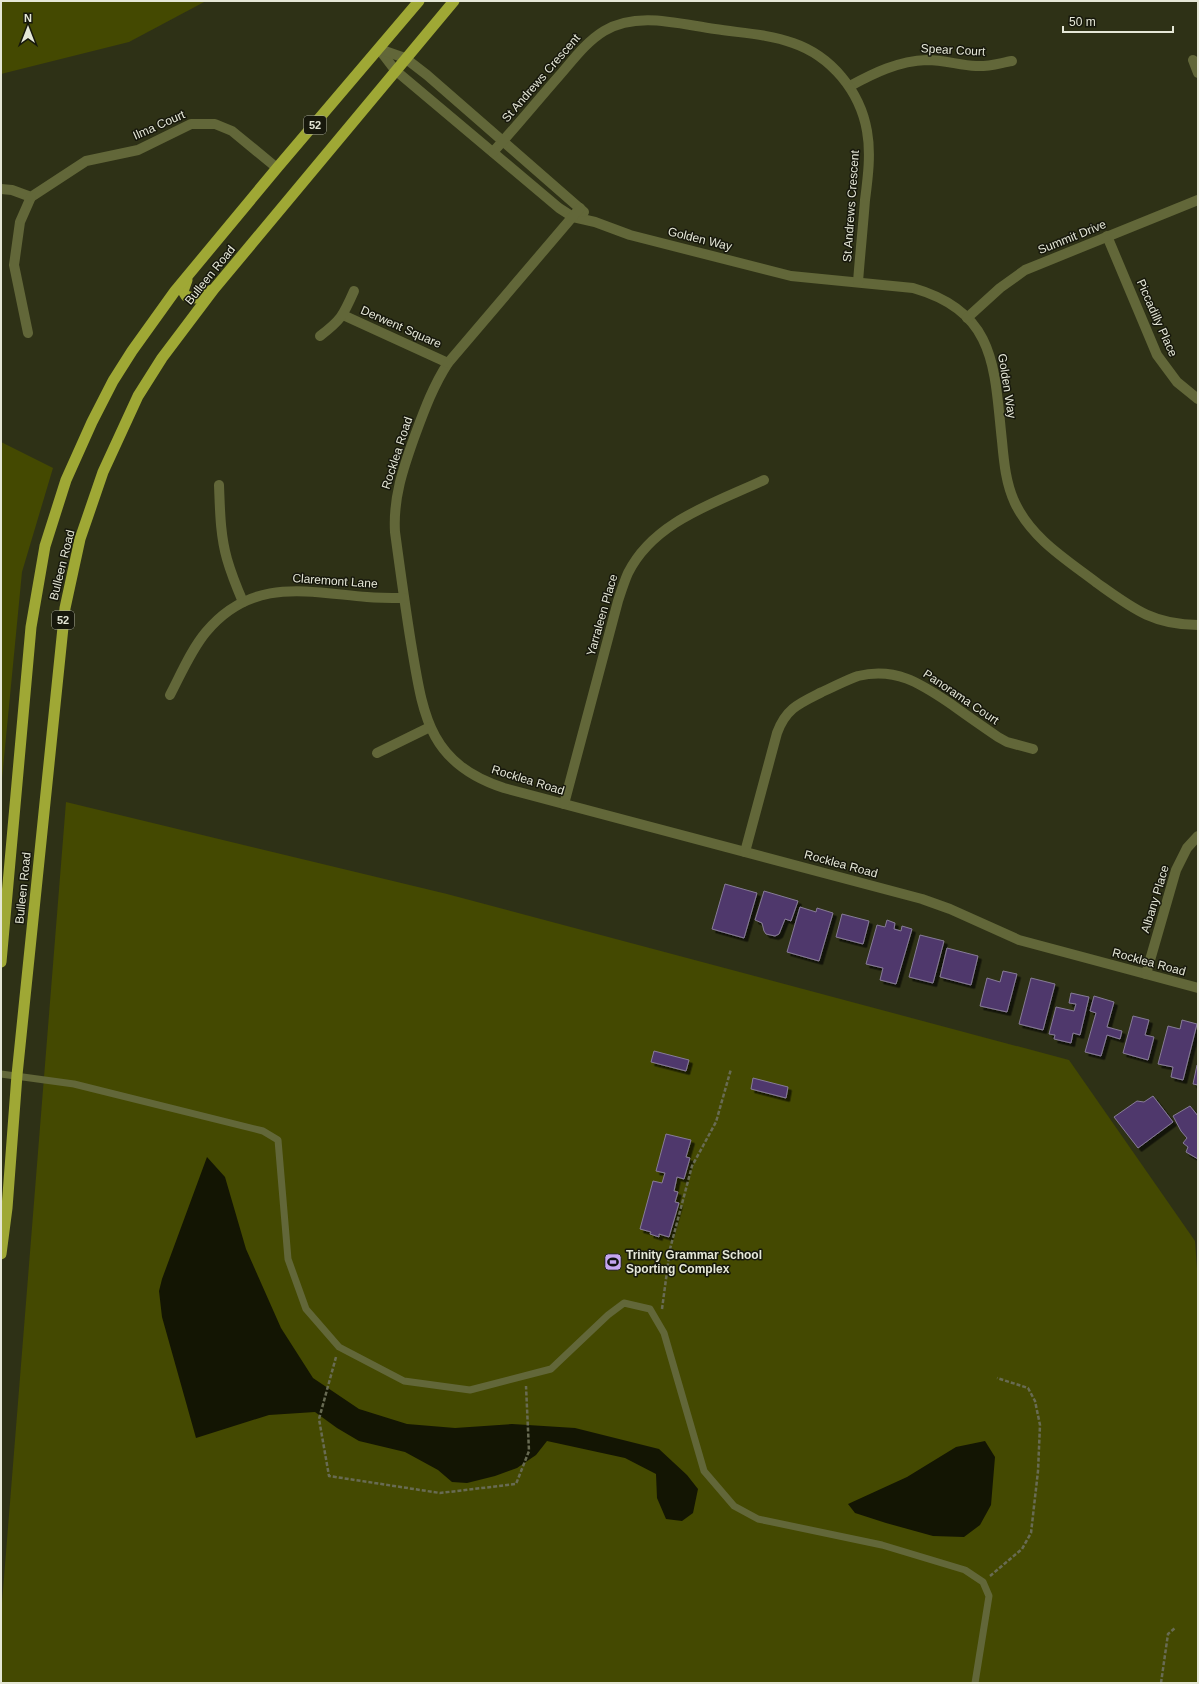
<svg xmlns="http://www.w3.org/2000/svg" width="1199" height="1684" viewBox="0 0 1199 1684" font-family="Helvetica,sans-serif">
<style>
.green{fill:#444901}
.water{fill:#131503}
.building{fill:#50396c;stroke:#877c98;filter:url(#shadow)}
.lines{fill:none;stroke-linecap:round;stroke-linejoin:round}
.path{stroke:#686b53;stroke-width:2.5;stroke-dasharray:4 2;stroke-linecap:butt}
.service{stroke:#626739;stroke-width:7}
.minor{stroke:#626739;stroke-width:10}
.trunk{stroke:#9fa835;stroke-width:11}
.labels{text-anchor:middle;dominant-baseline:central;stroke-width:3;stroke-linejoin:round;paint-order:stroke}
.shield{fill:#17180c;stroke:#a7a99a;stroke-width:1}
.shield-label{font-size:11px;font-weight:bold;fill:#e5e7d7}
.street-label{font-size:12px;fill:#e5e7d7;stroke:#17180c}
.poi-label{font-size:12px;font-weight:bold;fill:#e5e7d7;stroke:#17180c;text-anchor:start}
</style>
<defs>
<filter id="shadow"><feDropShadow dx="3.5" dy="3.5" stdDeviation="0" flood-color="#0009"/></filter>
</defs>
<rect width="100%" height="100%" fill="#2e3116"/>
<g class="green">
<path d="M 1,1 L 206,1 L 129,42 L 1,74 Z"/>
<path d="M 1,442 L 53,468 L 22,572 L 1,789 Z"/>
<path d="M 66,802 L 447,894 L 1069,1060 L 1195,1241 L 1198,1282 L 1198,1683 L 1,1683 L 1,1615 Z"/>
</g>
<g class="water">
<path d="M 207,1157 L 225,1177 L 246,1249 L 281,1328 L 313,1378 L 359,1409 L 407,1424 L 455,1428 L 512,1424 L 575,1428 L 659,1449 L 687,1475 L 698,1489 L 693,1513 L 682,1521 L 666,1519 L 657,1498 L 656,1474 L 625,1458 L 547,1441 L 536,1455 L 517,1468 L 495,1476 L 467,1483 L 452,1482 L 438,1470 L 405,1452 L 359,1441 L 337,1428 L 315,1412 L 269,1415 L 196,1438 L 162,1317 L 159,1291 L 162,1279 Z"/>
<path d="M 985,1441 L 995,1457 L 991,1505 L 980,1525 L 964,1537 L 933,1536 L 886,1523 L 855,1513 L 848,1504 L 907,1477 L 956,1447 Z"/>
</g>
<g class="building">
<path d="M 725,884 L 757,893 L 744,938 L 712,929 Z"/>
<path d="M 764,891 L 798,901 L 791,921 L 785,919 L 779,934 L 775,936 L 766,934 L 764,931 L 762,923 L 755,920 Z"/>
<path d="M 800,907 L 816,912 L 817,908 L 833,913 L 819,961 L 787,952 Z"/>
<path d="M 842,914 L 869,921 L 863,944 L 836,937 Z"/>
<path d="M 887,920 L 895,923 L 894,929 L 901,931 L 902,926 L 912,929 L 896,984 L 880,980 L 883,968 L 866,964 L 877,925 L 885,927 Z"/>
<path d="M 920,935 L 944,941 L 933,983 L 909,977 Z"/>
<path d="M 947,948 L 978,956 L 971,985 L 940,977 Z"/>
<path d="M 1003,971 L 1017,974 L 1007,1012 L 980,1006 L 987,978 L 1000,982 Z"/>
<path d="M 1031,978 L 1055,984 L 1043,1030 L 1019,1024 Z"/>
<path d="M 1071,993 L 1089,997 L 1080,1035 L 1073,1033 L 1071,1043 L 1054,1039 L 1055,1035 L 1049,1034 L 1056,1007 L 1074,1011 L 1076,1004 L 1069,1003 Z"/>
<path d="M 1094,996 L 1114,1002 L 1107,1027 L 1122,1031 L 1120,1039 L 1107,1035 L 1101,1056 L 1085,1052 L 1096,1013 L 1090,1011 Z"/>
<path d="M 1133,1016 L 1149,1020 L 1145,1035 L 1154,1037 L 1148,1060 L 1123,1053 Z"/>
<path d="M 1182,1020 L 1197,1024 L 1183,1080 L 1171,1077 L 1173,1067 L 1158,1064 L 1168,1026 L 1180,1029 Z"/>
<path d="M 654,1051 L 689,1060 L 686,1071 L 651,1062 Z"/>
<path d="M 1197,1065 L 1198,1065 L 1198,1085 L 1193,1084 Z"/>
<path d="M 753,1078 L 788,1087 L 786,1098 L 751,1089 Z"/>
<path d="M 1153,1096 L 1173,1122 L 1138,1148 L 1114,1117 L 1137,1101 L 1144,1102 Z"/>
<path d="M 1190,1106 L 1198,1116 L 1198,1159 L 1186,1152 L 1188,1147 L 1183,1143 L 1187,1138 L 1181,1131 L 1173,1116 Z"/>
<path d="M 666,1134 L 691,1140 L 686,1157 L 690,1158 L 684,1179 L 677,1177 L 674,1191 L 678,1192 L 675,1202 L 679,1203 L 669,1237 L 659,1234 L 659,1237 L 650,1234 L 651,1232 L 640,1229 L 653,1181 L 662,1183 L 665,1173 L 656,1171 Z"/>
</g>
<g class="lines">
<g class="path">
<path d="M 662,1309 L 670,1249 L 692,1166 L 716,1122 L 731,1069"/>
<path d="M 336,1357 L 319,1419 L 329,1476 L 440,1493 L 516,1484 L 529,1451 L 526,1386"/>
<path d="M 990,1576 L 1022,1549 L 1031,1533 L 1038,1471 L 1040,1425 L 1035,1401 L 1028,1388 L 997,1378"/>
<path d="M 1161,1683 L 1168,1634 L 1175,1628"/>
</g>
<path class="service" d="M 1,1074 L 74,1084 L 263,1131 L 278,1140 L 288,1259 L 306,1309 L 339,1347 L 404,1381 L 470,1390 L 551,1369 L 608,1315 L 624,1303 L 650,1309 L 664,1333 L 704,1471 L 734,1506 L 758,1519 L 882,1545 L 965,1570 L 983,1582 L 989,1596 L 975,1683"/>
<g class="minor">
<path d="M 379,49 L 395,70 L 559,208 L 573,217 L 595,222 L 630,235 L 791,276 L 913,288 C 997,312 994,368 1002,441 C 1004,463 1006,484 1015,503 C 1032,539 1067,560 1097,583 C 1132,608 1153,625 1198,625"/>
<path d="M 379,49 L 405,58 L 427,75 L 584,212"/>
<path d="M 1193,60 L 1198,73"/>
<path d="M 850,86 C 874,73 898,61 927,60 C 944,60 959,65 976,66 C 988,67 1000,63 1012,61"/>
<path d="M 493,152 C 516,127 537,101 559,76 C 573,60 586,42 604,31 C 637,11 679,24 715,29 C 741,33 768,34 793,43 C 831,56 860,91 867,131 C 871,153 868,177 865,200 C 863,227 860,255 858,282"/>
<path d="M 1,189 L 12,190 L 31,197 L 86,161 L 138,150 L 191,124 L 215,124 L 232,131 L 277,168"/>
<path d="M 580,208 L 448,363 C 433,386 424,411 414,438 C 403,469 393,498 395,532 C 400,569 405,606 411,643 C 423,713 427,763 504,788 L 922,899 L 950,909 L 1019,940 L 1198,988"/>
<path d="M 1107,236 L 1157,355 L 1177,382 L 1198,399"/>
<path d="M 343,315 L 448,363"/>
<path d="M 967,318 L 1000,288 L 1025,270 L 1198,200"/>
<path d="M 28,333 L 14,265 L 20,222 L 31,197"/>
<path d="M 320,336 C 341,320 343,316 354,291"/>
<path d="M 219,485 C 220,509 220,534 227,559 C 231,573 237,588 243,602"/>
<path d="M 170,695 C 181,674 191,650 206,632 C 252,577 306,592 367,597 C 379,598 392,598 404,598"/>
<path d="M 377,753 L 430,727"/>
<path d="M 564,804 L 618,601 C 621,592 624,582 628,573 C 654,521 715,503 764,480"/>
<path d="M 745,852 L 777,733 C 786,708 800,703 822,692 C 834,687 846,680 858,676 C 897,667 921,684 951,704 C 966,715 982,726 998,737 L 1007,742 L 1033,749"/>
<path d="M 1146,974 L 1176,870 L 1187,848 L 1198,836"/>
</g>
<g class="trunk">
<path d="M 187,280 L 183,291 L 186,296 L 195,298 L 212,290"/>
<path d="M 1,962 L 31,627 L 45,546 L 66,480 L 92,422 L 113,381 L 132,351 L 175,291 L 277,168 L 419,1"/>
<path d="M 1,1254 L 7,1208 L 17,1075 L 65,608 L 80,539 L 103,472 L 138,396 L 162,358 L 214,289 L 454,1"/>
</g>
</g>
<defs>
<symbol id="stadium-square" viewBox="-11 -11 22 22"><rect x="-9" y="-9" width="18" height="18" rx="4" fill="#c5a6f0" stroke="#17180c"/><path d="M0-5a6.5 5 0 1 0 0 10a6.5 5 0 1 0 0-10ZM-3.5-1.8h7v3.6h-7Z" fill="#111"/></symbol>
</defs>
<g fill-rule="evenodd">
<use href="#stadium-square" x="603" y="1252" width="20" height="20"/>
</g>
<g class="labels">
<g class="shield">
<rect x="304" y="116" width="22" height="18" rx="3"/>
<rect x="52" y="611" width="22" height="18" rx="3"/>
</g>
<g class="shield-label">
<text x="315" y="125">52</text>
<text x="63" y="620">52</text>
</g>
<g class="street-label">
<text transform="translate(953 50) rotate(3)">Spear Court</text>
<text transform="translate(541 78) rotate(-49)">St Andrews Crescent</text>
<text transform="translate(159 125) rotate(-24)">Ilma Court</text>
<text transform="translate(851 206) rotate(-86)">St Andrews Crescent</text>
<text transform="translate(1072 237) rotate(-22)">Summit Drive</text>
<text transform="translate(700 239) rotate(14)">Golden Way</text>
<text transform="translate(210 275) rotate(-51)">Bulleen Road</text>
<text transform="translate(1157 318) rotate(66)">Piccadilly Place</text>
<text transform="translate(401 327) rotate(24)">Derwent Square</text>
<text transform="translate(1007 386) rotate(81)">Golden Way</text>
<text transform="translate(397 453) rotate(-72)">Rocklea Road</text>
<text transform="translate(62 565) rotate(-76)">Bulleen Road</text>
<text transform="translate(335 581) rotate(4)">Claremont Lane</text>
<text transform="translate(602 615) rotate(-74)">Yarraleen Place</text>
<text transform="translate(961 697) rotate(34)">Panorama Court</text>
<text transform="translate(528 780) rotate(17)">Rocklea Road</text>
<text transform="translate(841 864) rotate(15)">Rocklea Road</text>
<text transform="translate(23 888) rotate(-84)">Bulleen Road</text>
<text transform="translate(1155 899) rotate(-73)">Albany Place</text>
<text transform="translate(1149 962) rotate(15)">Rocklea Road</text>
</g>
<g class="poi-label">
<text x="626" y="1255">Trinity Grammar School<tspan x="626" dy="14">Sporting Complex</tspan></text>
</g>
</g>
<rect width="1199" height="1684" fill="none" stroke="#e5e7d7" stroke-width="4"/>
<g transform="translate(28 28)" stroke="#17180c" stroke-width="3" paint-order="stroke">
<path d="M0-3L7 15L0 10L-7 15Z" fill="#e5e7d7"/>
<text y="-6" font-size="11" font-weight="bold" text-anchor="middle" fill="#e5e7d7">N</text>
</g>
<path d="M1063 26v6h110v-6" fill="none" stroke="#e5e7d7" stroke-width="2"/>
<text x="1069" y="26" font-size="12" fill="#e5e7d7" stroke="#17180c" stroke-width="3" paint-order="stroke">50 m</text>
</svg>
